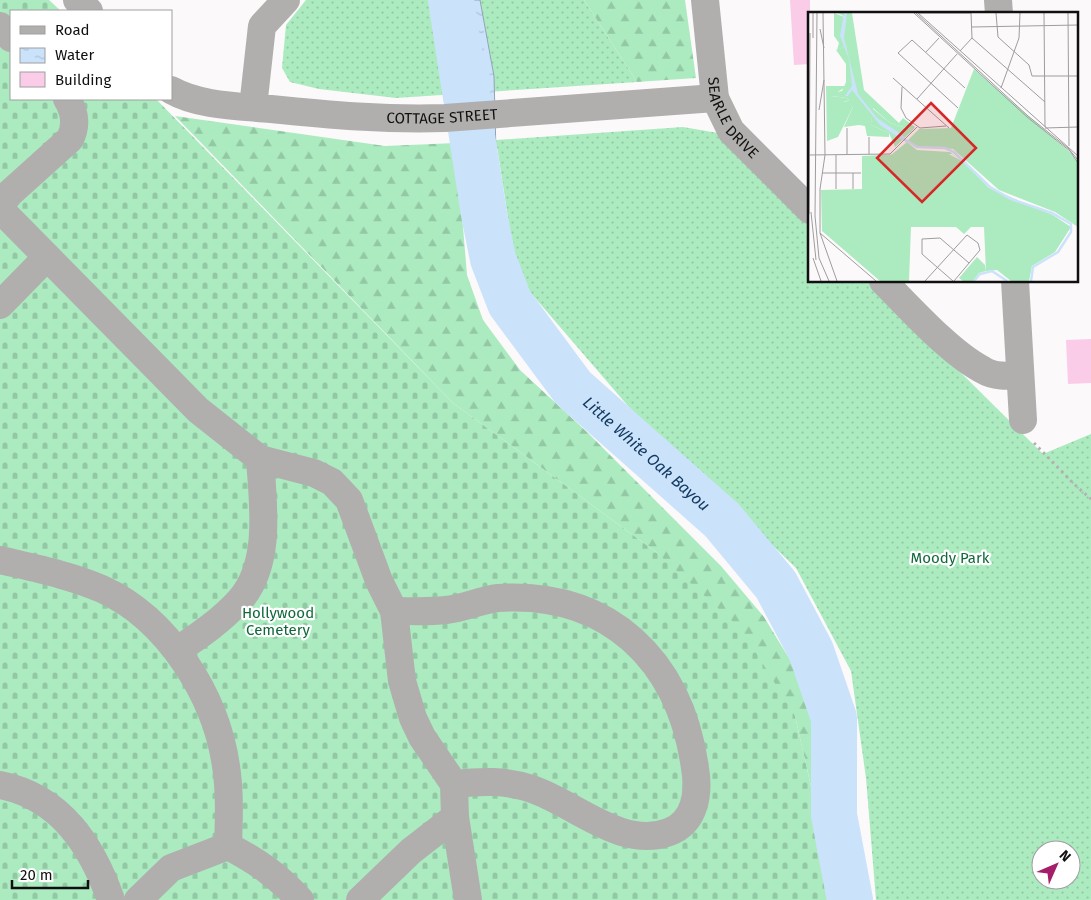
<svg xmlns="http://www.w3.org/2000/svg" width="1091" height="900" viewBox="0 0 1091 900" font-family="'Fira Sans',sans-serif">
<style>
.grass{fill:url(#grass-dots);fill-rule:evenodd}
.forest{fill:url(#forest-firs)}
.cemetery{fill:url(#cemetery-stones)}
.water{fill:url(#water-ripples);stroke:#93a3b5}
.lines{fill:none;stroke-linecap:round;stroke-linejoin:round}
.river{stroke:#cbe2fb;stroke-width:46}
.building{fill:#facce8}
.path{stroke:#b3b0b2;stroke-width:3;stroke-dasharray:2.5 4;stroke-linecap:butt}
.minor{stroke:#b0afae;stroke-width:28}
.labels{text-anchor:middle;dominant-baseline:central;stroke-width:4.5;stroke-linejoin:round;paint-order:stroke}
.street-label{font-size:15px;fill:#111011;stroke:#fff}
.park-label{font-size:15px;fill:#11683b;stroke:#fff}
.water-label{font-size:16px;font-style:italic;fill:#123960;stroke:#fff}
.inset-river{fill:none;stroke:#cbe2fb;stroke-width:2.5}
.inset-road{fill:none;stroke:#9e9c9d;stroke-width:1}
.view{fill:#d62828;fill-opacity:0.15;stroke:#d62828;stroke-width:2.5}
.inset-edge{fill:none;stroke:#111011;stroke-width:2.5}
</style>
<defs>
<pattern id="grass-dots" width="8" height="8" patternUnits="userSpaceOnUse" patternTransform="scale(1.25)"><rect width="8" height="8" fill="#acebc0"/><path d="M2 2h.1M6 6h.1" fill="none" stroke="#93c8a4" stroke-width="1.8" stroke-linecap="round"/></pattern>
<pattern id="forest-firs" width="22" height="20" patternUnits="userSpaceOnUse" patternTransform="scale(1.25)"><rect width="22" height="20" fill="#acebc0"/><path d="M5 1l3.5 6h-7zM16 11l3.5 6h-7z" fill="#93c8a4"/></pattern>
<pattern id="cemetery-stones" width="16" height="16" patternUnits="userSpaceOnUse" patternTransform="scale(1.25)"><rect width="16" height="16" fill="#acebc0"/><path d="M2 7V4a2 2 0 0 1 4 0v3zM10 15v-3a2 2 0 0 1 4 0v3z" fill="#93c8a4"/></pattern>
<pattern id="water-ripples" width="26" height="14" patternUnits="userSpaceOnUse" patternTransform="scale(1.25)"><rect width="26" height="14" fill="#cbe2fb"/><path d="M2 4q2-2 4 0t4 0M15 11q2-2 4 0t4 0" fill="none" stroke="#adc1d6"/></pattern>
</defs>
<rect width="100%" height="100%" fill="#fcf9fb"/>
<g class="grass">
<path d="M 306,0 L 584,0 L 637,82 L 396,98 L 319,89 L 290,82 L 282,68 L 286,25 Z"/>
<path d="M 683,127 L 718,133 L 810,223 L 810,281 L 868,281 L 1043,454 L 1091,434 L 1091,900 L 876,900 L 866,778 L 851,671 L 796,568 L 628,406 L 517,277 L 496,140 ZM 1041,850 L 1071,850 L 1071,880 L 1041,880 Z"/>
</g>
<g class="forest">
<path d="M 584,0 L 685,0 L 696,78 L 637,82 Z"/>
<path d="M 175,116 L 385,146 L 456,143 L 467,275 L 483,320 L 520,370 L 588,433 L 721,566 L 764,617 L 801,678 L 817,723 L 834,900 L 818,817 L 795,716 L 656,552 L 453,403 Z"/>
</g>
<path class="cemetery" d="M 0,0 L 49,0 L 61,11 L 11,11 L 11,99 L 156,99 L 453,403 L 656,552 L 742,630 L 795,716 L 818,817 L 833,900 L 0,900 Z"/>
<path class="water" d="M 432,0 L 480,0 L 494,76 L 496,152 L 458,155 L 445,61 Z"/>
<g class="lines">
<path class="river" id="s1" d="M 451,0 L 484,214 L 493,259 L 510,303 L 573,388 L 722,520 L 776,585 L 811,651 L 834,718 L 834,815 L 850,900"/>
</g>
<g class="building">
<path d="M 790,0 L 810,0 L 810,64 L 794,65 Z"/>
<path d="M 1091,339 L 1091,383 L 1068,384 L 1066,340 Z"/>
</g>
<g class="lines">
<path class="path" d="M 1034,443 L 1074,484 L 1091,499"/>
<g class="minor">
<path d="M 77,0 L 89,11"/>
<path id="s2" d="M 705,0 L 715,98 L 731,131 L 810,210"/>
<path d="M 998,0 L 999,14"/>
<path d="M 0,26 L 11,38"/>
<path id="s3" d="M 171,90 C 199,106 239,106 271,109 C 329,115 387,120 445,118 L 715,98"/>
<path d="M 253,107 L 262,26 L 286,0"/>
<path d="M 0,206 L 10,193 L 70,139 C 77,125 75,112 67,99"/>
<path d="M 0,209 L 198,410 L 260,459 L 314,473 L 332,482 L 349,500 L 379,581 L 394,611 L 402,681 L 413,718 L 422,737 L 454,784 L 455,817 L 468,900"/>
<path d="M 883,281 C 910,308 950,353 983,370 C 994,377 1008,376 1020,375"/>
<path d="M 1015,281 L 1023,420"/>
<path d="M 0,305 L 47,257"/>
<path d="M 0,560 C 34,568 70,575 102,589 C 168,619 216,696 226,766 C 230,792 229,819 228,846 L 171,868 L 138,900"/>
<path d="M 394,611 C 411,611 429,612 446,610 C 464,608 481,600 498,598 C 609,591 680,660 695,768 C 699,792 696,822 669,832 C 622,850 574,803 532,789 C 506,780 481,781 454,784"/>
<path d="M 178,650 C 200,635 222,620 240,600 C 272,563 263,504 260,459"/>
<path d="M 0,785 C 61,797 92,846 111,900"/>
<path d="M 228,846 C 258,862 277,875 300,900"/>
<path d="M 360,900 L 411,851 L 455,817"/>
</g>
</g>
<g class="labels">
<g class="street-label">
<text stroke="none"><textPath href="#s2" startOffset="124">SEARLE DRIVE</textPath></text>
<text stroke="none"><textPath href="#s3" startOffset="274">COTTAGE STREET</textPath></text>
</g>
<g class="park-label">
<text x="950" y="558">Moody Park</text>
<text x="278" y="613">Hollywood<tspan x="278" dy="17">Cemetery</tspan></text>
</g>
<g class="water-label">
<text stroke="none"><textPath href="#s1" startOffset="514">Little White Oak Bayou</textPath></text>
</g>
</g>
<g transform="translate(808 12)">
<rect width="270" height="270" fill="#fcf9fb"/>
<path d="M 26,1 L 39,6 L 39,34 L 29,38 L 31,31 L 26,24 ZM 36,50 L 36,76 L 23,84 L 39,86 L 41,88 L 36,90 L 45,95 L 30,125 L 19,129 L 18,74 L 36,74 ZM 166,57 L 263,141 L 270,151 L 270,215 L 247,200 L 191,178 L 145,137 L 108,134 L 100,128 L 111,117 L 143,116 ZM 64,96 L 82,111 L 105,118 L 87,135 L 81,121 L 63,113 Z" fill="#acebc0"/>
<path d="M 30,1 L 44,1 L 56,78 L 91,111 L 95,106 L 107,115 L 105,118 L 82,111 L 65,96 L 63,113 L 81,121 L 81,125 L 59,124 L 57,114 L 51,113 L 36,115 L 34,119 L 45,95 L 35,91 L 41,88 L 39,86 L 23,84 L 23,81 L 34,79 L 38,70 L 38,52 L 28,38 L 39,34 L 36,19 L 39,6 ZM 99,130 L 109,138 L 142,140 L 156,150 L 144,142 L 83,143 ZM 169,245 L 177,253 L 178,259 L 171,261 L 165,269 L 155,269 L 151,266 Z" fill="#acebc0"/>
<path d="M 137,140 L 156,150 L 181,176 L 245,203 L 263,215 L 247,240 L 224,254 L 221,269 L 203,269 L 189,258 L 178,259 L 176,215 L 163,215 L 156,222 L 148,215 L 103,215 L 101,269 L 72,269 L 14,219 L 13,178 L 54,177 L 54,144 Z" fill="#acebc0"/>
<path d="M 163,113 L 180,119 L 176,136 L 164,128 ZM 186,120 L 203,124 L 198,133 L 190,138 L 180,137 ZM 234,155 L 252,159 L 245,186 L 228,183 ZM 263,171 L 270,176 L 270,196 L 254,184 Z" fill="#acebc0"/>
<path d="M 36,1 L 39,1 L 36,26 L 50,82 L 69,106 L 97,125 L 99,131 L 72,113 L 44,78 L 40,84 L 37,84 L 44,74 L 41,47 L 32,24 Z" fill="#cbe2fb"/>
<path class="inset-river" d="M 98,128 L 109,135 L 137,136 L 146,140 L 182,175 L 203,187 L 244,201 L 263,212 L 263,220 L 250,240 L 225,255 L 223,269M 166,269 L 172,262 L 184,259 L 199,269"/>
<path class="inset-road" d="M 5,1 L 5,26M 9,1 L 7,204 L 11,246 L 21,269M 106,1 L 219,105 L 262,139 L 270,151M 108,1 L 220,104 L 260,136 L 270,148M 110,1 L 270,144M 111,1 L 163,1M 188,1 L 190,25 L 221,53 L 224,64 L 270,64M 236,1 L 237,115M 260,1 L 261,134M 164,15 L 270,13M 12,17 L 16,36M 164,26 L 237,90M 152,39 L 164,26 L 163,1M 118,40 L 131,26M 85,66 L 141,116M 94,75 L 93,96 L 98,106 L 112,116 L 138,114M 193,76 L 211,26 L 212,1M 109,87 L 149,42M 150,96 L 90,41 L 104,28 L 157,76M 11,98 L 16,68M 39,116 L 39,143M 237,116 L 270,115M 61,125 L 61,142M 1,143 L 82,142 L 109,115M 28,143 L 28,177M 14,161 L 53,161M 45,161 L 45,177M 3,200 L 8,248M 1,202 L 2,21M 12,221 L 12,177 L 17,143 L 15,1M 12,221 L 68,269M 12,221 L 29,269M 5,246 L 13,269M 117,269 L 159,223 L 170,231 L 172,238 L 146,269M 145,269 L 114,242 L 114,227 L 132,226 L 161,251"/>
<path class="view" d="M 123,91 L 168,136 L 114,190 L 69,146 Z"/>
<rect width="270" height="270" class="inset-edge"/>
</g>
<rect x="10" y="10" width="162" height="90" fill="#ffffff" stroke="#a09fa0"/>
<rect x="20" y="26" width="25" height="8" fill="#b0afae" stroke="#a09fa0"/>
<text x="55" y="35" font-size="15" fill="#111011">Road</text>
<rect x="20" y="48" width="25" height="15" fill="url(#water-ripples)" stroke="#a09fa0"/>
<text x="55" y="60" font-size="15" fill="#111011">Water</text>
<rect x="20" y="72" width="25" height="15" fill="#facce8" stroke="#a09fa0"/>
<text x="55" y="85" font-size="15" fill="#111011">Building</text>
<g transform="translate(1056 865) rotate(45)"><circle r="24" fill="#ffffff" stroke="#a09fa0"/>
<path d="M0-4L9 19L0 12L-9 19Z" fill="#a41e69"/>
<text y="-8" font-size="14" font-weight="bold" text-anchor="middle" fill="#111011">N</text>
</g>
<path d="M12 880v8h76v-8" fill="none" stroke="#111011" stroke-width="2.5"/>
<text x="20" y="880" font-size="15" fill="#111011" stroke="#ffffff" stroke-width="4" paint-order="stroke">20 m</text>
</svg>
